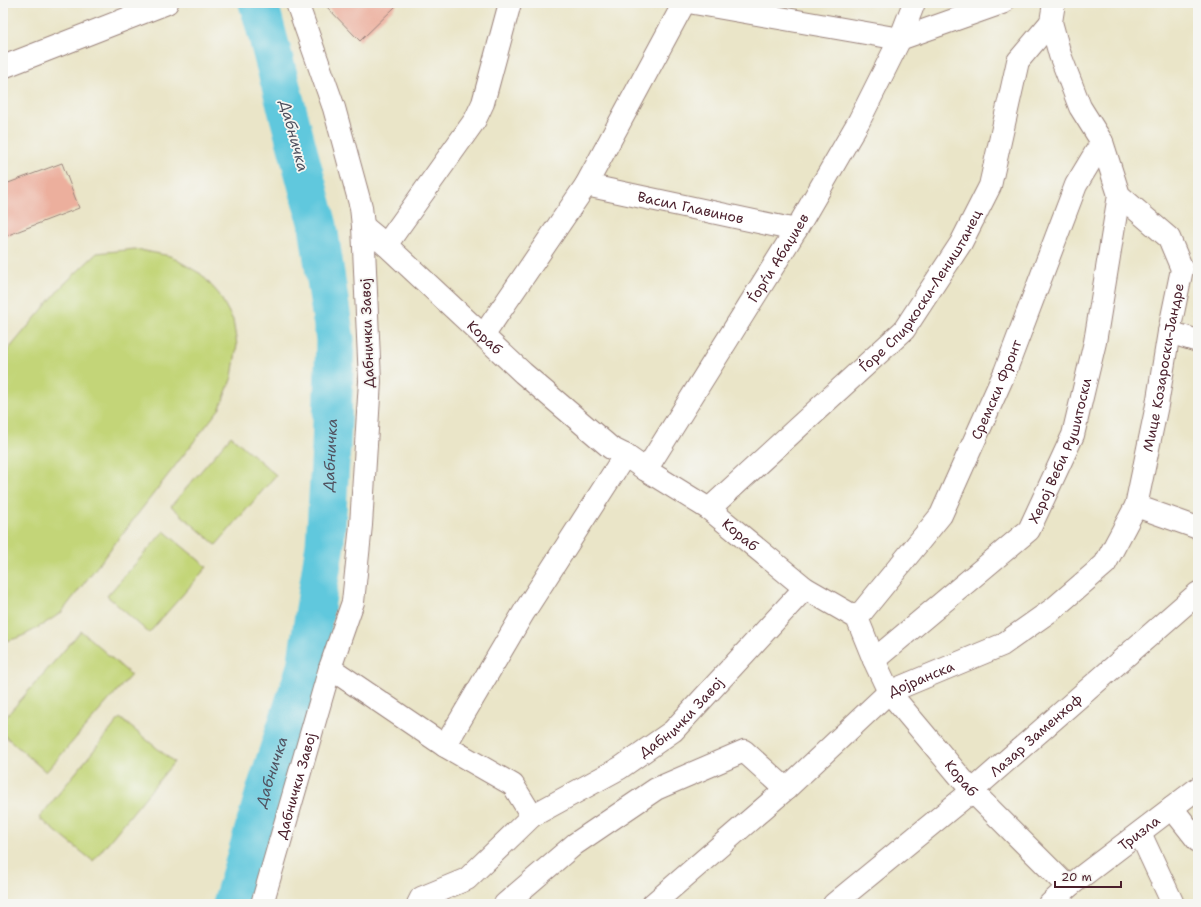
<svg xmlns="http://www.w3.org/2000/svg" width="1201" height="907" viewBox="0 0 1201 907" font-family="'Shantell Sans',sans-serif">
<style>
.green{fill:#c3d578;stroke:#867a52}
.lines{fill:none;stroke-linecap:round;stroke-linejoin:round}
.river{stroke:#61c8dd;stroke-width:39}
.building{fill:#ecaf9d}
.minor-casing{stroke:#9a827a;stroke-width:24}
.major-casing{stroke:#9a827a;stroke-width:24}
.minor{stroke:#fff;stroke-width:22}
.major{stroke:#fff;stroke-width:22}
.labels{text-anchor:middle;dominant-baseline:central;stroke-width:3.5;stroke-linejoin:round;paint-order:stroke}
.street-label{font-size:14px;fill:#4a1f2b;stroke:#f6f6f2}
.water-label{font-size:15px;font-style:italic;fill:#515260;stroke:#f6f6f2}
</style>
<rect width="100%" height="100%" fill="#f6f6f2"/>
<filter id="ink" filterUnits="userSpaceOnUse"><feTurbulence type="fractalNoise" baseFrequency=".025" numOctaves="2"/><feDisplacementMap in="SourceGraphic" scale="8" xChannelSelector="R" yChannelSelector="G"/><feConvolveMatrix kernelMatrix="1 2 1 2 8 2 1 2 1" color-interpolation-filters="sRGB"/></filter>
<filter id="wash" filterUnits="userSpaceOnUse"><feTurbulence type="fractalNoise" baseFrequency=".012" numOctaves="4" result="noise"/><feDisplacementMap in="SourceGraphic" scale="16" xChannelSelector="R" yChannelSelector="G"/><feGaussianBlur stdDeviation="0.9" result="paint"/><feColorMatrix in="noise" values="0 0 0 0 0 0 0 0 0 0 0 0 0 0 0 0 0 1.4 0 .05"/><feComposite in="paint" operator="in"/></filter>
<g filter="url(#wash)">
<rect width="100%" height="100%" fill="#eae5c8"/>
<g class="green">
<path d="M 135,249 L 170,256 L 201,274 L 219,294 L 233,320 L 237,345 L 232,377 L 220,408 L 61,613 C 45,623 22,640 3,641 L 3,356 L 62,286 L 97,253 Z"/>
<path d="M 231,436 L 276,475 L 216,545 L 171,506 Z"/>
<path d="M 164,531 L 207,567 L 149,633 L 107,596 Z"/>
<path d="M 81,631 L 131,675 L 46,772 L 3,734 L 3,720 Z"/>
<path d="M 120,718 L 174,762 L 93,861 L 39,818 Z"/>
</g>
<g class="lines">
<path class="river" id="s1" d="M 232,904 L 266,789 L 306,667 L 325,544 L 331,447 L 335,340 L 318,226 L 262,15 L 258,3"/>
</g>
<g id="blocks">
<g class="building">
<path d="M 323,3 L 395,3 L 397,5 L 360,41 Z"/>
<path d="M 62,163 L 79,208 L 3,237 L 3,185 Z"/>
</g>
</g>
</g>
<g filter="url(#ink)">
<use href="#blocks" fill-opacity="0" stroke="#9a827a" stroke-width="1"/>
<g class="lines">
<defs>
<g id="minor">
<path d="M 694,3 L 900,39 L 1002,3"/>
<path id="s2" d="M 586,185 L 796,230"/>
<path id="s3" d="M 363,226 L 386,245 L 523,373 L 611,448 L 625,455 L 646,470 L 709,509 L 805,588 L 857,618 L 874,660 L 889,692 L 972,791 L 1068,887"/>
<path d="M 386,245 L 475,120 L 483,103 L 510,3"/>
<path d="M 1169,332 L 1198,341"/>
<path d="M 483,336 L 586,185 L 684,3"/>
<path id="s4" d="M 646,470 L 796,230 L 859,121 L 900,39 L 914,3"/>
<path d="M 1136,506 L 1198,528"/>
<path id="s5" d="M 709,509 L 904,330 L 961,243 L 990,186 L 1018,61 L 1051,22"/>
<path id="s6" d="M 857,618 L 941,515 L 1005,372 L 1076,185 L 1102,142"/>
<path id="s7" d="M 874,660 L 1029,530 L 1073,435 L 1095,342 L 1119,195"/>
<path d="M 330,668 L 445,746 L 513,785 L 532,816"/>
<path d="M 445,746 L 524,612 L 625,455"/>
<path d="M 1172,808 L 1198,841"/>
<path d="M 1140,833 L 1173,904"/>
<path id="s8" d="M 262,904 L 330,668 L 353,602 L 361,525 L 370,381 L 363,226 L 361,207 L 334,108 L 297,3"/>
<path id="s9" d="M 418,904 L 421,898 L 467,879 L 532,816 L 620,768 L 673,731 L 805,588"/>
<path d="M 505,904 L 575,844 L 656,789 L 744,751 L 786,789"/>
<path id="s10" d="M 653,904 L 786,789 L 889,692 L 1002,645 L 1053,609 L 1105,564 L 1136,506 L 1157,405 L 1169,332 L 1182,269 L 1169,238 L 1119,195 L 1102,142 L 1080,107 L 1060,55 L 1051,22 L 1054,3"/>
<path id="s11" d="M 834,904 L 972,791 L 1198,593"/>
<path id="s12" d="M 1050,904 L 1068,887 L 1198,788"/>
</g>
<path id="major" d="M 3,67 L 167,3"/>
</defs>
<use href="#minor" class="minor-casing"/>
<use href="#major" class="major-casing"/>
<use href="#minor" class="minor"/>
<use href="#major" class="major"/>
</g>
</g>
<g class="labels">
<g class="street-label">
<text stroke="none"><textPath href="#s2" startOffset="107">Васил Главинов</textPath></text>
<text stroke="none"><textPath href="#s4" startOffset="250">Ѓорѓи Абаџиев</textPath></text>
<text stroke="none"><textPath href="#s5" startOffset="306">Ѓоре Спиркоски-Леништанец</textPath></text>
<text transform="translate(367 333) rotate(-92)">Дабнички Завој</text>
<text stroke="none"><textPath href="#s3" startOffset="165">Кораб</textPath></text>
<text stroke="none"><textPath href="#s10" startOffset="778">Мице Козароски-Јандре</textPath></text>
<text stroke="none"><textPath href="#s6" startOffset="270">Сремски Фронт</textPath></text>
<text stroke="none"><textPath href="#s7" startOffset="288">Херој Веби Рушитоски</textPath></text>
<text stroke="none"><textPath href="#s3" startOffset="489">Кораб</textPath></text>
<text stroke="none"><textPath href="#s10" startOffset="352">Дојранска</textPath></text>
<text stroke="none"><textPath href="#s9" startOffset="327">Дабнички Завој</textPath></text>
<text stroke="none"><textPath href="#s11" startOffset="263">Лазар Заменхоф</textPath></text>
<text stroke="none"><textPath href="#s3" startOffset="826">Кораб</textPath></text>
<text stroke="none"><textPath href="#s8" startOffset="123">Дабнички Завој</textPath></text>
<text stroke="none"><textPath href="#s12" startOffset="114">Тризла</textPath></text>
</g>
<g class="water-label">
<text transform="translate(294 136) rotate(75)">Дабничка</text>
<text stroke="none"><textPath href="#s1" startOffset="462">Дабничка</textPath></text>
<text stroke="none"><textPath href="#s1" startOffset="138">Дабничка</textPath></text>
</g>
</g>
<rect width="1201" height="907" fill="none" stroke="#f6f6f2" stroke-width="16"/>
<path d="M1055 881v6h66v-6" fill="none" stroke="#4a1f2b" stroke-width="2"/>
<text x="1061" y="881" font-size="12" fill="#4a1f2b" stroke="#f6f6f2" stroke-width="3" paint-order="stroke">20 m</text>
</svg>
